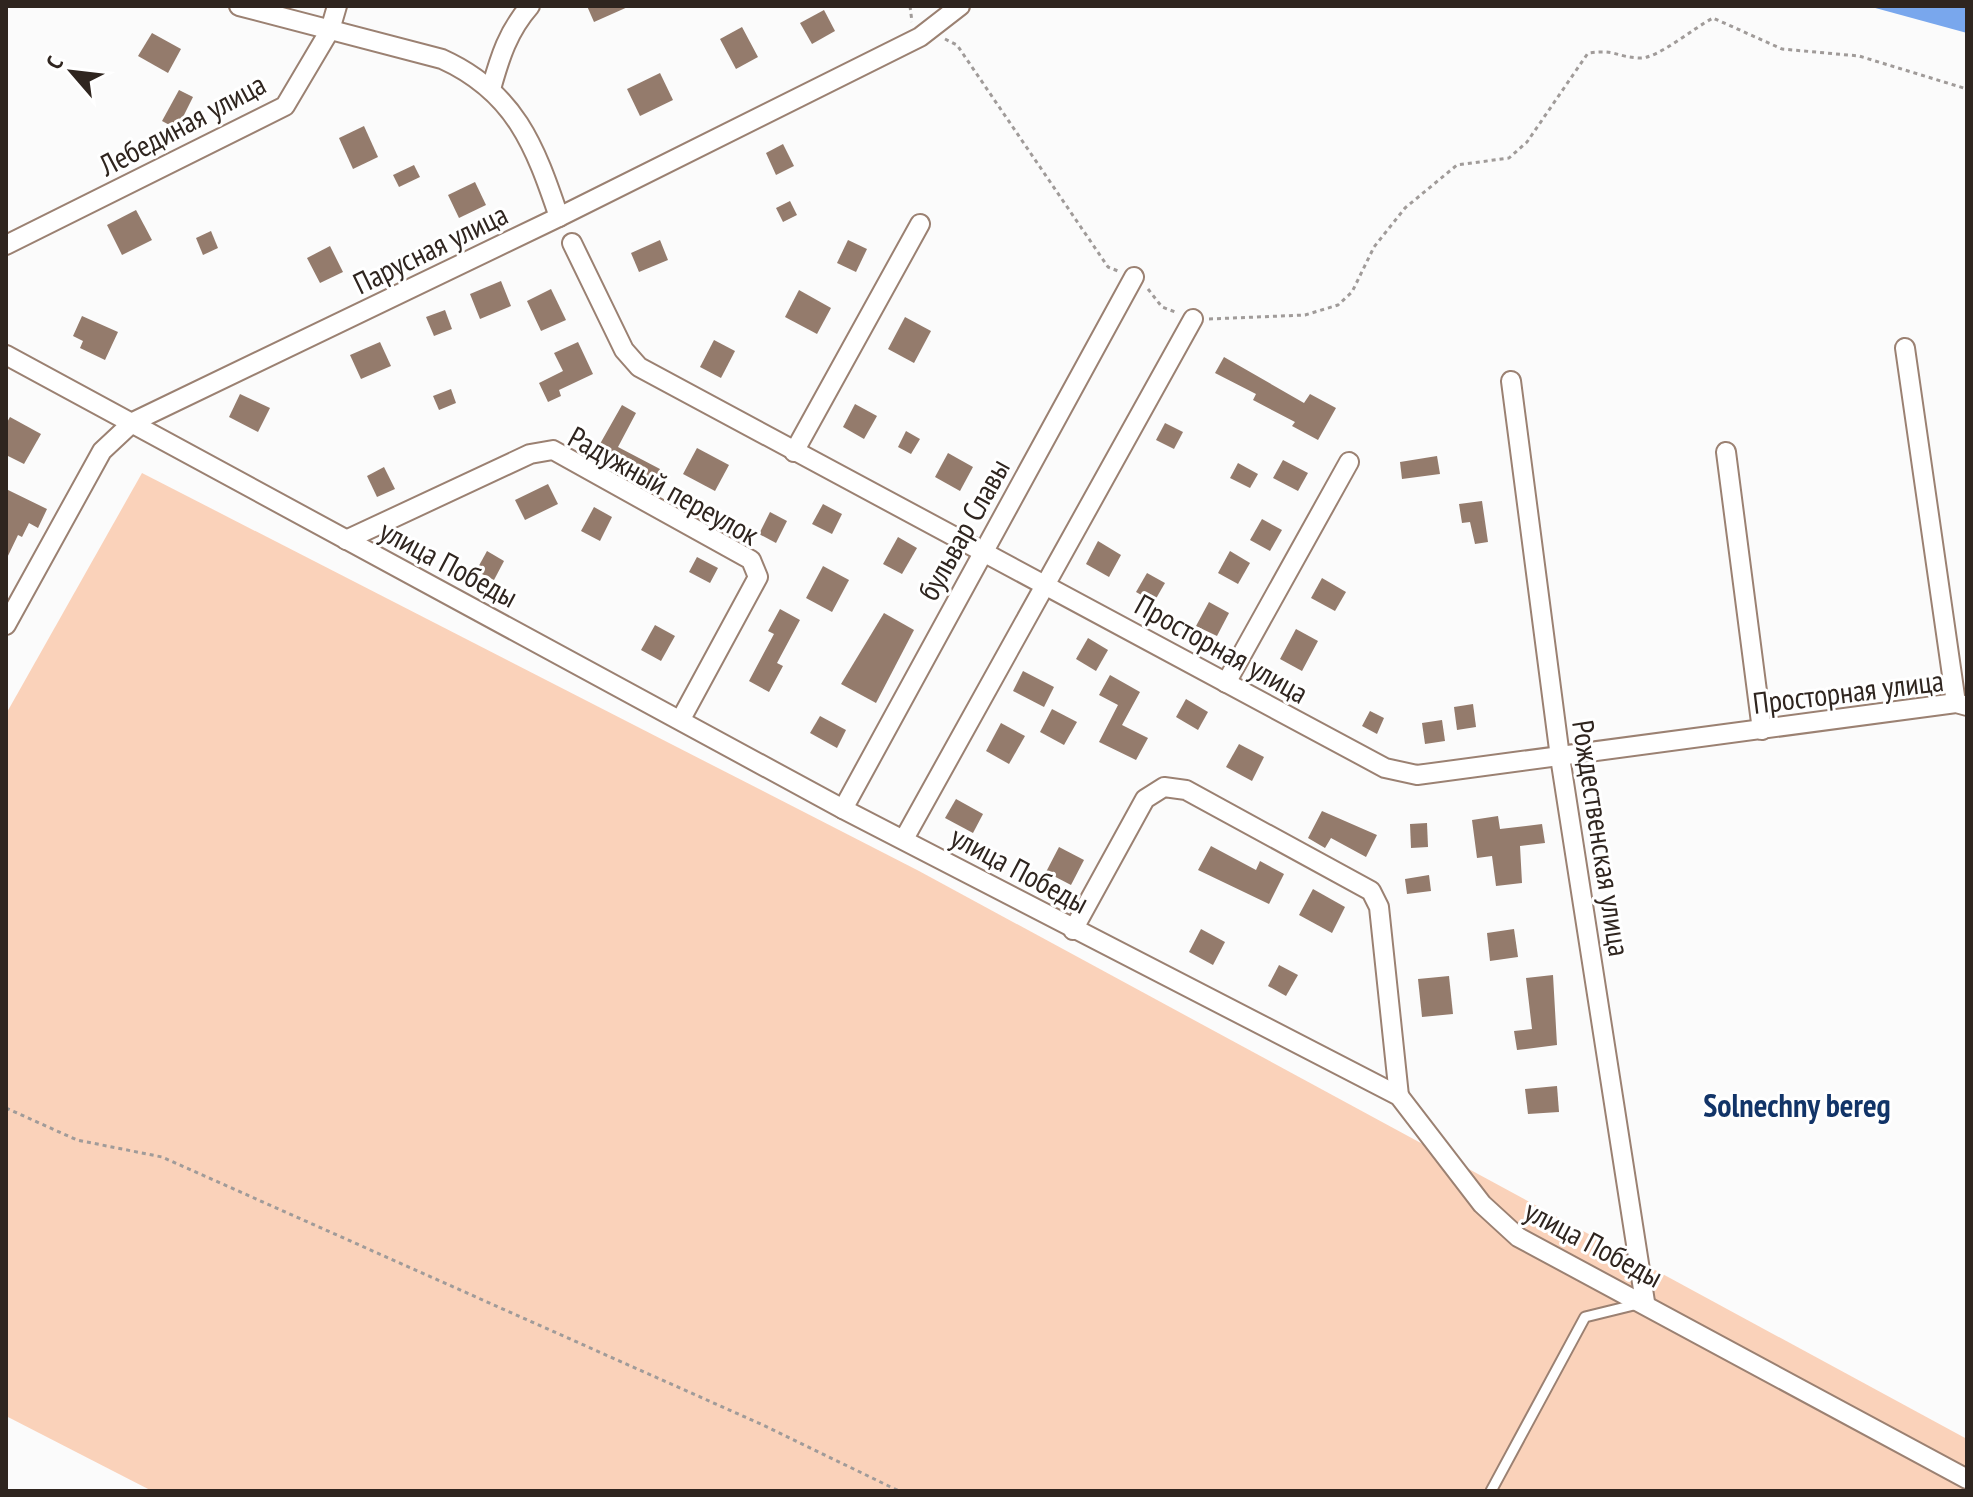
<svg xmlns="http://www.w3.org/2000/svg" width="1973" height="1497" viewBox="0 0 1973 1497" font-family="'PT Sans Narrow',sans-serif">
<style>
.green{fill:#fad2ba}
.water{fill:#79a7ed}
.building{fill:#947b6c}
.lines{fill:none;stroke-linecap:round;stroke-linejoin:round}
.service-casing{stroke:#9b8172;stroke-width:13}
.minor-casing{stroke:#9b8172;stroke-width:22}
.path{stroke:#a09b99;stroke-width:3;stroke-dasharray:4 4;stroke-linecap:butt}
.service{stroke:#fff;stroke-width:9}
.minor{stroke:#fff;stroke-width:18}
.labels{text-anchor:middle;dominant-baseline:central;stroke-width:6;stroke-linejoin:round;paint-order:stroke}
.street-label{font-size:30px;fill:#2f251f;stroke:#fff}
.neighbourhood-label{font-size:32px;font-weight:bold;fill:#123468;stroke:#fff}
</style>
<rect width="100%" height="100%" fill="#fbfbfb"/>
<path class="green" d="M 142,473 L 919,871 L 1967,1439 L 1967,1491 L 152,1491 L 6,1416 L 6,714 Z"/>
<path class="water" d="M 1868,6 L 1967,6 L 1967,33 Z"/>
<g class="building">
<path d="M 587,6 L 630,6 L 594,22 Z"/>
<path d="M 824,10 L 835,31 L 812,44 L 800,23 Z"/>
<path d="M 742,27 L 758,57 L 736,69 L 720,39 Z"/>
<path d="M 152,33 L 181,49 L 168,73 L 138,56 Z"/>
<path d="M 660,73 L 673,100 L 640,116 L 627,89 Z"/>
<path d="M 179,90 L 193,97 L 177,129 L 162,121 Z"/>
<path d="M 364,126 L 378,157 L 353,169 L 339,138 Z"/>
<path d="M 783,144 L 794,166 L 776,175 L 766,153 Z"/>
<path d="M 414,165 L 420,177 L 399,187 L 393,175 Z"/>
<path d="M 475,182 L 486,205 L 459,218 L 448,195 Z"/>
<path d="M 790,201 L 797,215 L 783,222 L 776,208 Z"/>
<path d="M 136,210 L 152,240 L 122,255 L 107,225 Z"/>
<path d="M 211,231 L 218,248 L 203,255 L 196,238 Z"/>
<path d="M 660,240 L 668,260 L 639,272 L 631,253 Z"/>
<path d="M 848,240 L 867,249 L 856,272 L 837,263 Z"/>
<path d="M 330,246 L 343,272 L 320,283 L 307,258 Z"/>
<path d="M 501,281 L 511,306 L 480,319 L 470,294 Z"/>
<path d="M 551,289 L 566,320 L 541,331 L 527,301 Z"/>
<path d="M 799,290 L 831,308 L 817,334 L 785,317 Z"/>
<path d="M 445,310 L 452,329 L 434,336 L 426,317 Z"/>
<path d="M 82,316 L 118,332 L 105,360 L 80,348 L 83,341 L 73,336 Z"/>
<path d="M 905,317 L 931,331 L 914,363 L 888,349 Z"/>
<path d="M 714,340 L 735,351 L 721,378 L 700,367 Z"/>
<path d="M 380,342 L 391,366 L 361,379 L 350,355 Z"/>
<path d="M 578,342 L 593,374 L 559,390 L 561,396 L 548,402 L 539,383 L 563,371 L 554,353 Z"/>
<path d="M 1224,357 L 1304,403 L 1310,394 L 1336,408 L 1318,440 L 1292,426 L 1295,422 L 1253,400 L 1256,394 L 1215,373 Z"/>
<path d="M 451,389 L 456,403 L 439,410 L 433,396 Z"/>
<path d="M 240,394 L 270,408 L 258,432 L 229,417 Z"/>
<path d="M 855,404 L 877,416 L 864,439 L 843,427 Z"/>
<path d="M 622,405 L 636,413 L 618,447 L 660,469 L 653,483 L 610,460 L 607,466 L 592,458 Z"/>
<path d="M 10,417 L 41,434 L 24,464 L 6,455 L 6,424 Z"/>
<path d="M 1165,423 L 1183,432 L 1174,449 L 1156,440 Z"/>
<path d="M 906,431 L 920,439 L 911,454 L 898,447 Z"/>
<path d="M 697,448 L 729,465 L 715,491 L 683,474 Z"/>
<path d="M 948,453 L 973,467 L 960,491 L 935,477 Z"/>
<path d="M 1437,456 L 1440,474 L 1402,479 L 1400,462 Z"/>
<path d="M 1283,460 L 1308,473 L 1298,491 L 1273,478 Z"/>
<path d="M 1238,463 L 1258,474 L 1250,488 L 1230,478 Z"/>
<path d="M 384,467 L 395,489 L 377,497 L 367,476 Z"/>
<path d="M 548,484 L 558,504 L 525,520 L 515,500 Z"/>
<path d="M 6,489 L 47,509 L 38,528 L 29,523 L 22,537 L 18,535 L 6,560 Z"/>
<path d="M 1482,501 L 1488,542 L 1475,544 L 1470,522 L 1462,523 L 1459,504 Z"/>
<path d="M 823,504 L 842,514 L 832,534 L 812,524 Z"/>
<path d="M 594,507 L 612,517 L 600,541 L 581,531 Z"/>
<path d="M 770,512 L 787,521 L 776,543 L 759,534 Z"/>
<path d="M 1262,519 L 1282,530 L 1270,551 L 1250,540 Z"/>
<path d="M 898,537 L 917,548 L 902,574 L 883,564 Z"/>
<path d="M 1098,541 L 1121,555 L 1109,577 L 1086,564 Z"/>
<path d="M 487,551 L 504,561 L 494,580 L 476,571 Z"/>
<path d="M 1230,551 L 1250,563 L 1238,584 L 1218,573 Z"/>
<path d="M 697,557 L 718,568 L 710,583 L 689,572 Z"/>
<path d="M 823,566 L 849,580 L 832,612 L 806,598 Z"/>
<path d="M 1147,573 L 1165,583 L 1154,602 L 1136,592 Z"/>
<path d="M 1322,578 L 1346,592 L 1335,611 L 1311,598 Z"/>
<path d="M 1209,602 L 1229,613 L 1217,636 L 1196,626 Z"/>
<path d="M 780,609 L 800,620 L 777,663 L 783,666 L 769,692 L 749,681 L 774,634 L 768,631 Z"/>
<path d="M 884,613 L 914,630 L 876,703 L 841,684 Z"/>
<path d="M 655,625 L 675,636 L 661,661 L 641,650 Z"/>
<path d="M 1296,629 L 1318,641 L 1302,671 L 1280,659 Z"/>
<path d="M 1088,638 L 1108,650 L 1096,671 L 1076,659 Z"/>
<path d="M 1023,671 L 1054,687 L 1044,707 L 1013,691 Z"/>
<path d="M 1110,675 L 1140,692 L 1122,725 L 1148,738 L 1136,760 L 1099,742 L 1118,705 L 1099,695 Z"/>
<path d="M 1186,699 L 1208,712 L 1198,730 L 1176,717 Z"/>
<path d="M 1473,704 L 1476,727 L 1457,730 L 1454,707 Z"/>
<path d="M 1052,709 L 1077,722 L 1064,745 L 1040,732 Z"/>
<path d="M 1370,711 L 1384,718 L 1377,734 L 1362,726 Z"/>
<path d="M 820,716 L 846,730 L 837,748 L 810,733 Z"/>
<path d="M 1442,720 L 1445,741 L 1425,744 L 1422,723 Z"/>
<path d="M 1001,723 L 1025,736 L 1009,764 L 986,751 Z"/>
<path d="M 1239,744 L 1264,757 L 1252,781 L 1226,767 Z"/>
<path d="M 956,799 L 983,814 L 973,833 L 945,818 Z"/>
<path d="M 1322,811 L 1377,835 L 1366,857 L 1331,838 L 1325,848 L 1308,838 Z"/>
<path d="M 1498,816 L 1500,829 L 1542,824 L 1545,843 L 1520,846 L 1522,883 L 1496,886 L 1492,856 L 1477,858 L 1472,820 Z"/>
<path d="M 1427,823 L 1428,847 L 1411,848 L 1410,824 Z"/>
<path d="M 1211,846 L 1256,870 L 1260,861 L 1284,874 L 1269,904 L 1198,870 Z"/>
<path d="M 1059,847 L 1084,860 L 1071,885 L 1046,872 Z"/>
<path d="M 1429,875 L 1431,891 L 1407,894 L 1405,879 Z"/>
<path d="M 1313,889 L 1345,907 L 1332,933 L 1299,915 Z"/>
<path d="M 1201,929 L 1225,942 L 1213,965 L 1189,952 Z"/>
<path d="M 1514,929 L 1518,957 L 1490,961 L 1487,933 Z"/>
<path d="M 1279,965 L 1298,975 L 1286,996 L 1268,986 Z"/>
<path d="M 1553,975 L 1557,1045 L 1517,1050 L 1514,1031 L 1532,1029 L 1526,978 Z"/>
<path d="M 1449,976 L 1453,1014 L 1422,1017 L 1418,979 Z"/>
<path d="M 1557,1086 L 1559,1112 L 1528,1114 L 1525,1089 Z"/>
</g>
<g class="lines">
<defs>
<path id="service" d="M 1491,1491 L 1585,1317 L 1638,1304"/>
<g id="minor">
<path d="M 239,6 L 442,59 C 515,92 535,146 559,217"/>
<path d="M 491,89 C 500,57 508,31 530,6"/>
<path d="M 572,243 L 624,350 L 639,367 L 1385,768 L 1417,775 L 1956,703 L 1967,706"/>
<path d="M 6,245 L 285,106 L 330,30 L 337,6"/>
<path d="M 1905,348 L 1956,703"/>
<path d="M 6,355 L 843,809 L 1399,1096 L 1482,1204 L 1518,1237 L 1967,1479"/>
<path d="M 1511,381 L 1560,757 L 1645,1302"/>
<path d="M 794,452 L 920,224"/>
<path d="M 1726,452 L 1762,730"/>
<path d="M 346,540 L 530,454 L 553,450 L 751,560 L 758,577 L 681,719"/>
<path d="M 6,625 L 102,451 L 133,422 L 559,217 L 920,37 L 960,6"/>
<path d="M 1226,683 L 1349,462"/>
<path d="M 843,809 L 1134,277"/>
<path d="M 904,839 L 1193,319"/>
<path d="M 1073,930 L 1145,799 L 1164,787 L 1186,790 L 1371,891 L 1379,907 L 1399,1096"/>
</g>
</defs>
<use href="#service" class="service-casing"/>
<use href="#minor" class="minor-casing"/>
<g class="path">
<path d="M 910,6 L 912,22"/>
<path d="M 945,39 L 957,45 L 1108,267 L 1118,271"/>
<path d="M 1148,289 L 1162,307 L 1178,313"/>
<path d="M 1209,319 L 1305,315 L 1338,305 L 1352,292 L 1374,247 L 1405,208 L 1457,165 L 1509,158 L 1527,142 L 1588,53 C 1616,49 1616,57 1639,58 C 1656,60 1695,27 1713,18 L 1782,49 L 1859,56 L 1967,89"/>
<path d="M 6,1108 L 77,1140 L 162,1157 L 763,1425 L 899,1491"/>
</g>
<use href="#service" class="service"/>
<use href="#minor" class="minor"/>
</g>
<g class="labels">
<g class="street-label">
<text transform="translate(182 124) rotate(-28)">Лебединая улица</text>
<text transform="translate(430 248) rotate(-26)">Парусная улица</text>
<text transform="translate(664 485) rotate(29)">Радужный переулок</text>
<text transform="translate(963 529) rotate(-61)">бульвар Славы</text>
<text transform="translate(449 563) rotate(28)">улица Победы</text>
<text transform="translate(1222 648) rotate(29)">Просторная улица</text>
<text transform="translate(1848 691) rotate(-7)">Просторная улица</text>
<text transform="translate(1602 838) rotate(81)">Рождественская улица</text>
<text transform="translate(1020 869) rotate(28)">улица Победы</text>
<text transform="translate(1594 1243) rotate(28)">улица Победы</text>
</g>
<g class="neighbourhood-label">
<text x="1797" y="1105">Solnechny bereg</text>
</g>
</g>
<rect width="1973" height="1497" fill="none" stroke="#2f251f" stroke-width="16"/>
<g transform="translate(72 72) rotate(298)" stroke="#ffffff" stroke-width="6" paint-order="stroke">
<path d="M0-6L14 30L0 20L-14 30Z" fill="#2f251f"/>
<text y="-12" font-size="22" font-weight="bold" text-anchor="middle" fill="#2f251f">С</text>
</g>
</svg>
